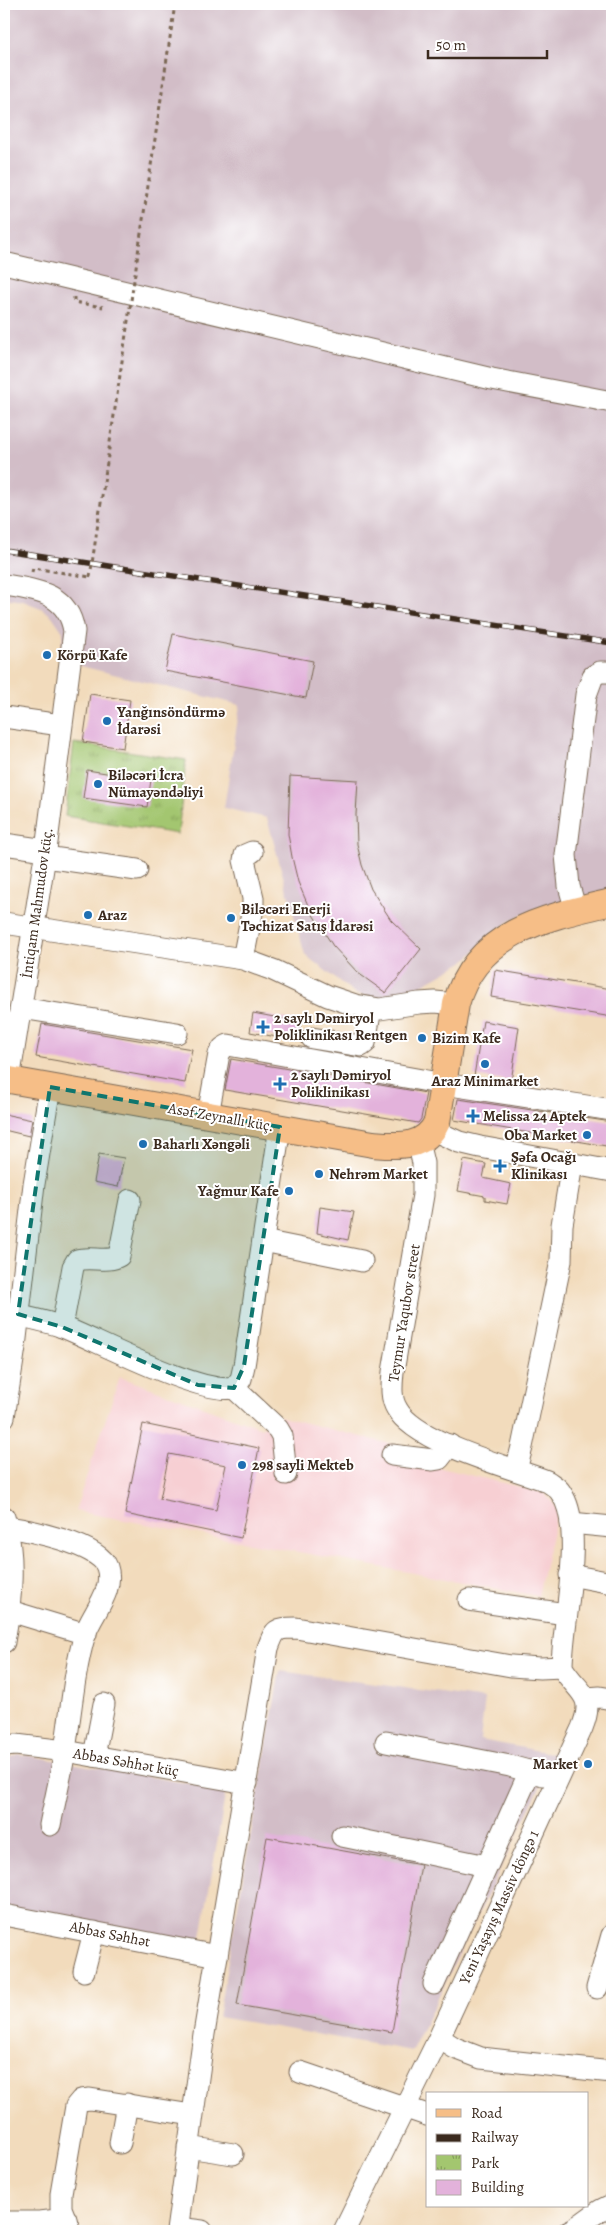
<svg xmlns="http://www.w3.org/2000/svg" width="616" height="2235" viewBox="0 0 616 2235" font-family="Alegreya,serif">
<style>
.built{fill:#f7cfd3}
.industrial{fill:#d2bdc7}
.park{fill:url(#park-tufts);stroke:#6f7846}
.building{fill:#e3b2db;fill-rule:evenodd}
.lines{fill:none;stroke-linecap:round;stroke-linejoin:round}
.minor-casing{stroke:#7b6855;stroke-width:23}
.major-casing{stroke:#7b6855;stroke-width:28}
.path{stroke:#7b6855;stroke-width:3;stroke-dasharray:4 4;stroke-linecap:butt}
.minor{stroke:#fff;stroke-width:21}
.major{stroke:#f6be87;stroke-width:26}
.rail-casing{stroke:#3b2a1e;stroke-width:5.5}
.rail{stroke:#fff;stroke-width:4;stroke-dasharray:11;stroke-linecap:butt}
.path-bridge{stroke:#7b6855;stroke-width:3;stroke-dasharray:4 4;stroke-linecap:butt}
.marked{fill:#0f766e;fill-opacity:0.2;stroke:#0f766e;stroke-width:4;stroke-dasharray:10 6;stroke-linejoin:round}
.poi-dot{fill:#1f6fb2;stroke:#fff;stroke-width:2}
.labels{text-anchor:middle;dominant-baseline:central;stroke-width:4;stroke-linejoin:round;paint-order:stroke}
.poi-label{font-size:15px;font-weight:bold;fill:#3b2a1e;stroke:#fff;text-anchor:start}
.street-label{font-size:15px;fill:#3b2a1e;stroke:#fff}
</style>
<defs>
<pattern id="park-tufts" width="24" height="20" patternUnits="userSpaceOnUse" patternTransform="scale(1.25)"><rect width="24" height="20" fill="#a3c66f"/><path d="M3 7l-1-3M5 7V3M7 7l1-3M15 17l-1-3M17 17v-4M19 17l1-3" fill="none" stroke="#86a15b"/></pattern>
</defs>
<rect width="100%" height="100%" fill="#fff"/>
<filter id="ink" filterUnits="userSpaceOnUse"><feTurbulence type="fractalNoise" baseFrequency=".02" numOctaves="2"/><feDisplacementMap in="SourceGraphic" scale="10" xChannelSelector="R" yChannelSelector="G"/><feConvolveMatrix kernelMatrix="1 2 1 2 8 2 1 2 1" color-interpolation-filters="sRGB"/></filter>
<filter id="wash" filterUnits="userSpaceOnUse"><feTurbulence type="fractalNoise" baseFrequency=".0096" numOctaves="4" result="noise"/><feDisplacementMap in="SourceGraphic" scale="20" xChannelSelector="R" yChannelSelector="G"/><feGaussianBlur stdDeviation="1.12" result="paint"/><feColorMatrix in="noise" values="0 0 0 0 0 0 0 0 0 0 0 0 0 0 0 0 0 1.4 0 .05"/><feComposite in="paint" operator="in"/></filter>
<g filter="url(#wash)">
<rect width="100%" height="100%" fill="#f2dbbc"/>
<path class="built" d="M 120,1377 L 262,1428 L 278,1416 L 426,1453 L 425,1464 L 544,1493 L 558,1509 L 538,1596 L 75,1511 Z"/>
<g class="industrial">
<path d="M 4,4 L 612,4 L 612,890 L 537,908 L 508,922 L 463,962 L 393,1001 L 356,994 L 305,955 L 267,818 L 224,808 L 240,705 L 60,661 L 63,632 L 52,616 L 41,608 L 23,601 L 4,598 Z"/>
<path d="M 280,1671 L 485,1699 L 480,1740 L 556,1754 L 412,2051 L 218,2017 Z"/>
<path d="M 19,1754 L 226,1790 L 200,1943 L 4,1907 L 4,1760 Z"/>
</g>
<path class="park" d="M 74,743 L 186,760 L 178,834 L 65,816 Z"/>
<g id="blocks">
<g class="building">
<path d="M 173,634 L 313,661 L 306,698 L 165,671 Z"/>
<path d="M 90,694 L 130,700 L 123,748 L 83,742 Z"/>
<path d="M 87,770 L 151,780 L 147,807 L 83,798 Z"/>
<path d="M 290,776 L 358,780 L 356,815 L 357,844 L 362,865 L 371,889 L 391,920 L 421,949 L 386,993 L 358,973 L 333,946 L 310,910 L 298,882 L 292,857 L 288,834 Z"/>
<path d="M 495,970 L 612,989 L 612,1017 L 491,997 Z"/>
<path d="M 253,1013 L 301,1022 L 298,1041 L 250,1032 Z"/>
<path d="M 483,1021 L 519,1027 L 511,1082 L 474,1076 Z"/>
<path d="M 42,1024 L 192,1049 L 185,1083 L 36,1057 Z"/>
<path d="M 231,1059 L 426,1093 L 421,1119 L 418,1123 L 225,1090 Z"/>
<path d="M 458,1099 L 612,1122 L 612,1147 L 454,1120 Z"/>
<path d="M 4,1114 L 32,1120 L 29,1136 L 4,1130 Z"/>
<path d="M 99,1154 L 124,1158 L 118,1187 L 94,1182 Z"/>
<path d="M 464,1160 L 486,1164 L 483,1178 L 511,1184 L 507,1204 L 485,1200 L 485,1196 L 458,1191 Z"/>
<path d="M 320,1207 L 354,1212 L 348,1240 L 317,1233 Z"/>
<path d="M 143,1424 L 259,1448 L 241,1538 L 125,1514 ZM 169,1454 L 226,1465 L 216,1510 L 160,1499 Z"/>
<path d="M 267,1837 L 421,1865 L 392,2032 L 237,2005 Z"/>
</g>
</g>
</g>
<g filter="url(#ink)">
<use href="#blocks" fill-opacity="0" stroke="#7b6855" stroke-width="1"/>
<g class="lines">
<defs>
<g id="minor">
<path d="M 4,263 L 492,379 L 612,402"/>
<path d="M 4,585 C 36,590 68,593 74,631 L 46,850 L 9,1080"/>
<path d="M 4,717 L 61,725"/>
<path d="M 4,844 L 46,850"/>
<path d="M 45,857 L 137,870"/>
<path d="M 576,911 L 569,886 L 566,855 L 586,695 L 593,676 L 600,672 L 612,672"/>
<path d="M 4,923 L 243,959 L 273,970 L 328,996 L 355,1005 L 380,1009 L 419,1003 L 435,1002 L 456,1004"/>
<path d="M 243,959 L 253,908 L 253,898 L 244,860 L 245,855 L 252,852"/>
<path d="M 21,1008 L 177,1033"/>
<path d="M 312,1038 L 361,1046 L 365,1043 L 371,1008"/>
<path d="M 208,1115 L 219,1054 L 223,1048 L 228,1045 L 444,1084 L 612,1110"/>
<path d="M 433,1130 L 459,1142 L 480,1147 L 612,1171"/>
<path d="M 263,1241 L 362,1261"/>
<path d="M 4,1312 C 24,1317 43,1320 63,1327 C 100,1342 200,1395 234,1388 L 241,1379 L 244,1366 L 280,1127"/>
<path d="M 62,1327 L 73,1267 L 77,1260 C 90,1256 108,1263 119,1256 L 130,1200"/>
<path d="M 234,1388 L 278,1429 L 282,1436 L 286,1474"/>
<path d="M 4,1417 L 15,1347 L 34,1184 L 50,1087"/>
<path d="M 392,1455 L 433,1460 L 439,1459 L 450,1445"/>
<path d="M 516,1470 L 522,1447 L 561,1261 L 562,1225 L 572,1164"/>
<path d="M 4,1517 C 16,1557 11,1602 4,1642"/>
<path d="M 571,1523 L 612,1527"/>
<path d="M 7,1527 C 28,1530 99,1544 107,1567 C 115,1591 92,1613 85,1634 C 74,1671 71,1712 65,1750 C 61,1775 55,1800 50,1825"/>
<path d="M 570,1575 L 612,1583"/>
<path d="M 469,1600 L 566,1614"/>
<path d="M 10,1611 L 86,1634"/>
<path d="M 587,1698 L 600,1697 L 612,1699"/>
<path d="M 386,1742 L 510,1766 L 543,1775"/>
<path d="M 4,1746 L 16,1745 L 65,1751 L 247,1783"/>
<path d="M 94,1756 L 104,1704"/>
<path d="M 342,1836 L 487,1866"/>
<path d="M 4,1915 L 217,1956"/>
<path d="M 84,1971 L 94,1932"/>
<path d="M 434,1984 L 530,1771"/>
<path d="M 597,1988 L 612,1935"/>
<path d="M 439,2038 L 455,2048 L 481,2058 L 612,2072"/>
<path d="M 300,2072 L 427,2115"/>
<path d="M 120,2143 L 127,2104"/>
<path d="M 188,2147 L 233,2154"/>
<path d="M 4,2222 L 40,2222 L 66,2219"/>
<path d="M 178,2228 L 202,2231"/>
<path d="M 70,2231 L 61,2208 L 61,2194 L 76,2106 L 81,2100 L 90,2099 L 192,2115"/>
<path d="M 177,2231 L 204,2034 L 268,1648 C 275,1629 276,1628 296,1628 L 511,1666 L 540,1668 L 562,1667"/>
<path d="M 344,2231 L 439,2038 L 582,1728 C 596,1693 578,1694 562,1667 C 562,1624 586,1528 561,1493 C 558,1487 552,1485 547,1481 C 510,1467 416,1443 397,1409 C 390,1398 392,1384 393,1372 L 423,1195 L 423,1163 L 418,1142"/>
<path d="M 569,2231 C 585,2224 595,2210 612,2205"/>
</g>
<path id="major" d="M 4,1079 L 373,1144 C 398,1146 425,1149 437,1122 L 456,1004 C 476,931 547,917 612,902"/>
</defs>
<use href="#minor" class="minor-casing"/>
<use href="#major" class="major-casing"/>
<g class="path">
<path d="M 74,297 L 74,302 L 103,307"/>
<path d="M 32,572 L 33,568 L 90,577"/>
</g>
<use href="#minor" class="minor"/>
<use href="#major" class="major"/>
<defs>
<path id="rail" d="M 4,550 L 612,643"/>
</defs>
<use href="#rail" class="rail-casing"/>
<use href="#rail" class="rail"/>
<path class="path-bridge" d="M 90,577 L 175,4"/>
</g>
</g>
<path class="marked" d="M 50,1087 L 280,1127 L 244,1366 L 234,1388 L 198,1385 L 62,1327 L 18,1314 Z"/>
<g class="poi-dot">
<circle cx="47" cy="655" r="5"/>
<circle cx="107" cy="721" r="5"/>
<circle cx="98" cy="784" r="5"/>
<circle cx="88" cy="915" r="5"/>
<circle cx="231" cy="918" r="5"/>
<path d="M260.5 1019.5h5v5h5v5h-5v5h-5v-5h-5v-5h5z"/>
<circle cx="422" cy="1038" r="5"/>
<circle cx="485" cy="1064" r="5"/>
<path d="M277.5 1076.5h5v5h5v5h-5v5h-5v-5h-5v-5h5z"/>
<path d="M470.5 1108.5h5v5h5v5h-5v5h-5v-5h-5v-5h5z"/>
<circle cx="587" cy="1135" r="5"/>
<circle cx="143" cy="1144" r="5"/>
<path d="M497.5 1158.5h5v5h5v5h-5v5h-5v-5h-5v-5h5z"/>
<circle cx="319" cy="1174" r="5"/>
<circle cx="289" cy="1191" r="5"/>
<circle cx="242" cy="1465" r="5"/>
<circle cx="588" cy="1764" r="5"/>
</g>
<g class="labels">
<g class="poi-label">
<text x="57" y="655">Körpü Kafe</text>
<text x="117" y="712">Yanğınsöndürmə<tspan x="117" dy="17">İdarəsi</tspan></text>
<text x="108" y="775">Biləcəri İcra<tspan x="108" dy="17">Nümayəndəliyi</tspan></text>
<text x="241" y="909">Biləcəri Enerji<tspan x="241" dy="17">Təchizat Satış İdarəsi</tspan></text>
<text x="98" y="915">Araz</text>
<text x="274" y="1018">2 saylı Dəmiryol<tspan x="274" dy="17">Poliklinikası Rentgen</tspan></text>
<text x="432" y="1038">Bizim Kafe</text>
<text x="291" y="1075">2 saylı Dəmiryol<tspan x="291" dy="17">Poliklinikası</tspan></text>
<text x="485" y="1081" text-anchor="middle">Araz Minimarket</text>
<text x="483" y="1116">Melissa 24 Aptek</text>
<text x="577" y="1135" text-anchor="end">Oba Market</text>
<text x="153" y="1144">Baharlı Xəngəli</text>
<text x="511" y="1157">Şəfa Ocağı<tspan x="511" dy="17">Klinikası</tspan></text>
<text x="329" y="1174">Nehrəm Market</text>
<text x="279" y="1191" text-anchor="end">Yağmur Kafe</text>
<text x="252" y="1465">298 sayli Mekteb</text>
<text x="578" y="1764" text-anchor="end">Market</text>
</g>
<g class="street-label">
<text transform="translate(37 903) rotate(-82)">İntiqam Mahmudov küç.</text>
<text transform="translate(221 1117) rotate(10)">Asəf Zeynallı küç.</text>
<text transform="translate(404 1313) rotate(-81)">Teymur Yaqubov street</text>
<text transform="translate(126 1762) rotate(10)">Abbas Səhhət küç</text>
<text transform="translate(499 1907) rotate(-65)">Yeni Yaşayış Massiv döngə 1</text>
<text transform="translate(110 1934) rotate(11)">Abbas Səhhət</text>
</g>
</g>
<rect width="616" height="2235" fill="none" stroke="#fff" stroke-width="20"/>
<rect x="426" y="2092" width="162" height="115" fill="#ffffff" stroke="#b1aaa5"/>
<rect x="436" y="2109" width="25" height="8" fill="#f6be87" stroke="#b1aaa5"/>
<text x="471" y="2118" font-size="15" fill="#3b2a1e">Road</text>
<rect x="436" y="2134" width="25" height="8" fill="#3b2a1e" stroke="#b1aaa5"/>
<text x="471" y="2142" font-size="15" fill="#3b2a1e">Railway</text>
<rect x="436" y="2155" width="25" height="15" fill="url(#park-tufts)" stroke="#b1aaa5"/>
<text x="471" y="2168" font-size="15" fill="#3b2a1e">Park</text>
<rect x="436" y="2180" width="25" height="15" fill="#e3b2db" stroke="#b1aaa5"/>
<text x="471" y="2192" font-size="15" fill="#3b2a1e">Building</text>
<path d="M428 50v8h119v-8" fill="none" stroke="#3b2a1e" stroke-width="2.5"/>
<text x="436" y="50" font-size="15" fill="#3b2a1e" stroke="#ffffff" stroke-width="4" paint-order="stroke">50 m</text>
</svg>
